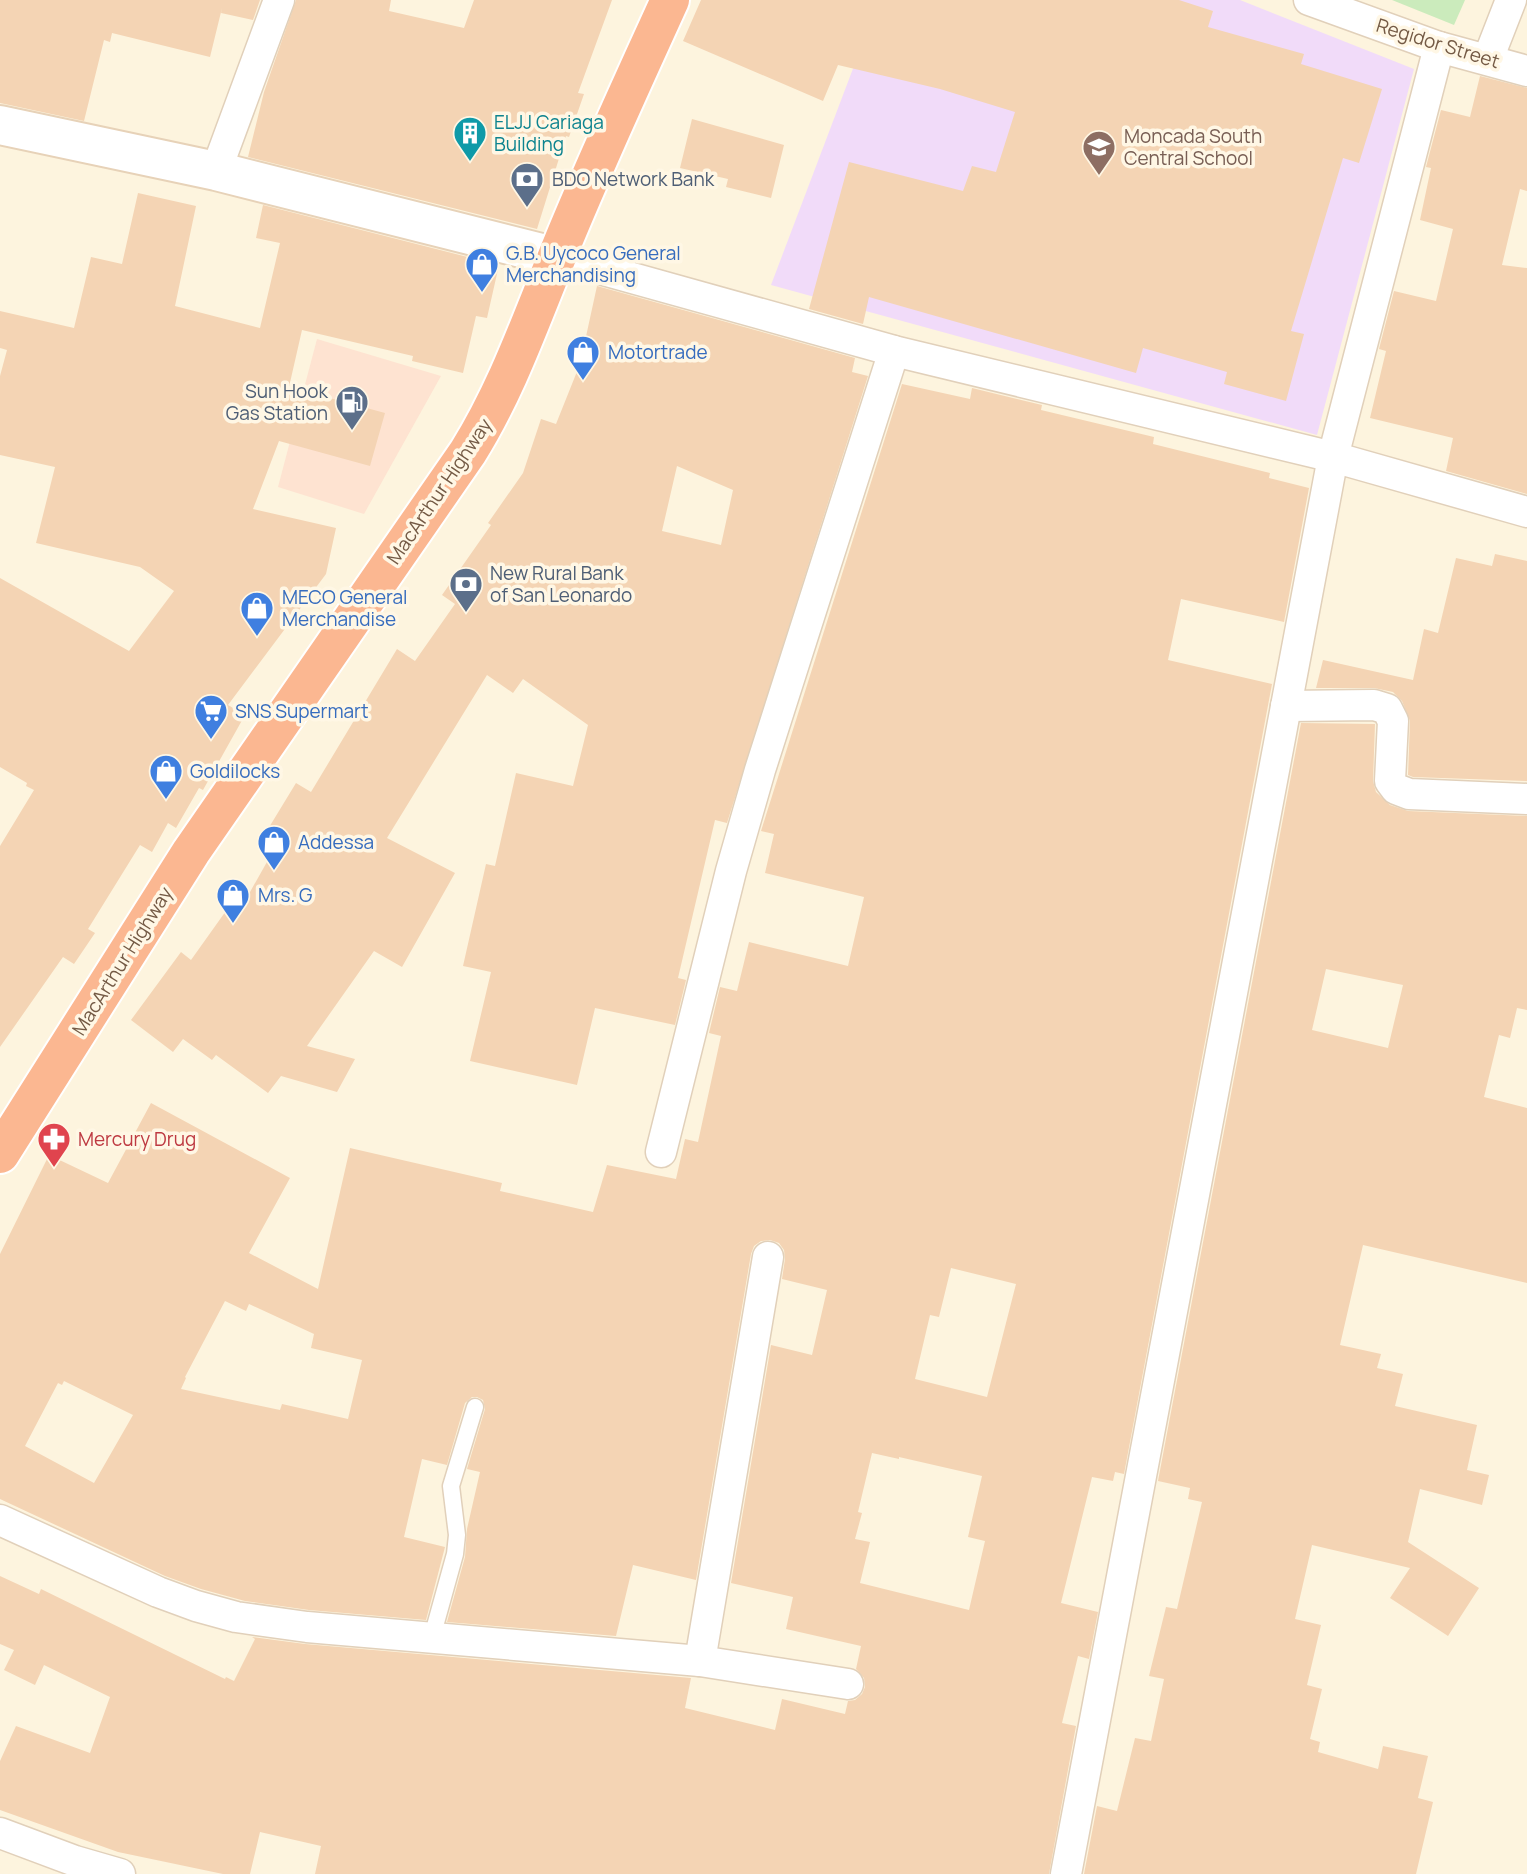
<svg xmlns="http://www.w3.org/2000/svg" width="1527" height="1874" viewBox="0 0 1527 1874" font-family="Manrope,sans-serif">
<style>
.commercial{fill:#fee3d1}
.education{fill:#f1dbf9}
.green{fill:#cbebbc}
.building{fill:#f4d4b4;fill-rule:evenodd}
.lines{fill:none;stroke-linecap:round;stroke-linejoin:round}
.lane-casing{stroke:#e1d0ba;stroke-width:19}
.street-casing{stroke:#e1d0ba;stroke-width:33}
.secondary-casing{stroke:#e7d2b8;stroke-width:42}
.highway-casing{stroke:#fff;stroke-width:42}
.lane{stroke:#fff;stroke-width:16}
.street{stroke:#fff;stroke-width:30}
.secondary{stroke:#fff;stroke-width:38}
.highway{stroke:#fbb791;stroke-width:38}
.labels{text-anchor:middle;dominant-baseline:central;stroke-width:7;stroke-linejoin:round;paint-order:stroke}
.street-label{font-size:19px;fill:#745a45;stroke:#fff7e5}
.culture-label{font-size:19px;fill:#0d838f;stroke:#fff7e5;text-anchor:start}
.education-label{font-size:19px;fill:#785e54;stroke:#fff7e5;text-anchor:start}
.service-label{font-size:19px;fill:#4e5e75;stroke:#fff7e5;text-anchor:start}
.shop-label{font-size:19px;fill:#366cbe;stroke:#fff7e5;text-anchor:start}
.health-label{font-size:19px;fill:#be3a42;stroke:#fff7e5;text-anchor:start}
</style>
<rect width="100%" height="100%" fill="#fdf4de"/>
<path class="commercial" d="M 317,339 L 441,376 L 364,514 L 278,487 Z"/>
<path class="education" d="M 879,0 L 1240,0 L 1414,69 L 1317,435 L 771,285 Z"/>
<path class="green" d="M 1392,0 L 1465,0 L 1454,25 Z"/>
<g class="building">
<path d="M 0,0 L 260,0 L 253,20 L 221,13 L 222,8 L 210,57 L 112,33 L 110,42 L 104,40 L 84,121 L 0,103 Z"/>
<path d="M 296,0 L 391,0 L 389,11 L 464,28 L 474,0 L 612,0 L 578,93 L 584,94 L 569,137 L 566,136 L 537,229 L 248,157 L 264,92 Z"/>
<path d="M 701,0 L 1179,0 L 1213,11 L 1208,27 L 1304,54 L 1301,64 L 1382,89 L 1359,163 L 1343,158 L 1291,331 L 1304,334 L 1286,401 L 1224,384 L 1227,372 L 1143,348 L 1136,373 L 869,297 L 863,324 L 809,309 L 849,162 L 963,191 L 972,166 L 996,172 L 1015,112 L 940,89 L 838,65 L 823,101 L 683,41 Z"/>
<path d="M 1480,76 L 1527,88 L 1527,191 L 1520,189 L 1502,265 L 1527,268 L 1527,494 L 1446,471 L 1453,438 L 1370,418 L 1386,351 L 1379,349 L 1394,291 L 1436,301 L 1453,229 L 1420,220 L 1431,168 L 1426,167 L 1441,110 L 1470,117 Z"/>
<path d="M 692,119 L 784,145 L 771,198 L 726,187 L 728,179 L 680,168 Z"/>
<path d="M 138,193 L 196,206 L 175,306 L 260,328 L 280,243 L 256,238 L 263,205 L 499,265 L 487,318 L 476,316 L 463,373 L 412,361 L 413,356 L 302,330 L 289,387 L 385,413 L 370,466 L 279,441 L 253,509 L 336,528 L 326,574 L 228,705 L 245,715 L 203,790 L 199,788 L 176,828 L 168,823 L 152,852 L 140,845 L 88,929 L 95,933 L 74,964 L 63,957 L 0,1047 L 0,846 L 34,790 L 26,786 L 27,783 L 0,767 L 0,578 L 129,651 L 174,591 L 140,567 L 36,543 L 55,467 L 0,455 L 0,376 L 7,350 L 0,348 L 0,311 L 74,328 L 91,257 L 122,264 Z"/>
<path d="M 597,286 L 855,358 L 852,372 L 868,376 L 727,823 L 715,820 L 678,978 L 686,980 L 675,1025 L 595,1008 L 577,1085 L 470,1061 L 491,972 L 463,966 L 486,864 L 495,866 L 516,773 L 573,786 L 588,725 L 523,679 L 513,693 L 487,675 L 387,838 L 455,873 L 402,967 L 374,951 L 307,1046 L 355,1059 L 337,1092 L 281,1076 L 268,1093 L 216,1055 L 212,1060 L 183,1039 L 173,1052 L 131,1020 L 181,952 L 191,960 L 243,887 L 250,892 L 281,837 L 268,829 L 296,783 L 311,792 L 397,649 L 415,661 L 455,604 L 442,595 L 491,525 L 488,523 L 523,473 L 541,419 L 556,424 L 580,364 ZM 677,466 L 733,490 L 721,545 L 662,531 Z"/>
<path d="M 902,384 L 970,399 L 972,388 L 1042,405 L 1041,410 L 1154,437 L 1153,444 L 1270,473 L 1269,478 L 1309,488 L 1284,622 L 1181,599 L 1168,660 L 1272,684 L 1124,1474 L 1115,1472 L 1113,1481 L 1092,1477 L 1061,1603 L 1098,1612 L 1089,1659 L 1078,1656 L 1062,1723 L 1076,1726 L 1049,1874 L 315,1874 L 321,1846 L 260,1832 L 250,1874 L 223,1874 L 118,1852 L 0,1810 L 0,1761 L 16,1726 L 90,1753 L 110,1697 L 44,1665 L 35,1685 L 4,1670 L 14,1650 L 0,1644 L 0,1576 L 39,1594 L 41,1589 L 225,1679 L 226,1677 L 234,1681 L 255,1639 L 252,1637 L 305,1644 L 691,1678 L 685,1708 L 775,1730 L 782,1699 L 845,1714 L 848,1701 L 855,1700 L 862,1694 L 865,1687 L 864,1678 L 856,1669 L 861,1646 L 786,1629 L 793,1597 L 731,1583 L 771,1345 L 812,1355 L 827,1290 L 782,1279 L 785,1259 L 784,1250 L 779,1243 L 770,1240 L 761,1241 L 754,1246 L 751,1254 L 696,1580 L 633,1565 L 616,1636 L 447,1622 L 465,1557 L 467,1529 L 480,1472 L 467,1469 L 485,1409 L 483,1400 L 477,1397 L 472,1397 L 465,1403 L 447,1465 L 422,1459 L 404,1537 L 445,1547 L 426,1620 L 309,1610 L 245,1601 L 201,1589 L 165,1576 L 0,1499 L 0,1254 L 49,1155 L 108,1183 L 151,1103 L 290,1178 L 249,1253 L 318,1289 L 350,1148 L 502,1183 L 500,1191 L 593,1212 L 607,1165 L 676,1179 L 685,1139 L 698,1142 L 721,1036 L 709,1033 L 720,987 L 737,991 L 749,942 L 848,966 L 864,897 L 765,873 L 774,834 L 761,831 ZM 951,1268 L 1016,1284 L 987,1397 L 915,1379 L 930,1315 L 939,1317 ZM 225,1301 L 246,1311 L 249,1304 L 314,1334 L 311,1348 L 362,1360 L 348,1419 L 282,1404 L 280,1410 L 181,1389 L 186,1378 L 185,1377 ZM 64,1381 L 133,1415 L 94,1483 L 25,1446 L 58,1383 L 62,1385 ZM 872,1453 L 899,1459 L 899,1457 L 982,1476 L 968,1537 L 985,1541 L 969,1610 L 860,1583 L 870,1542 L 855,1539 L 862,1513 L 858,1512 Z"/>
<path d="M 1495,554 L 1527,561 L 1527,781 L 1413,777 L 1408,775 L 1410,721 L 1402,701 L 1393,692 L 1374,688 L 1316,688 L 1323,660 L 1413,680 L 1424,629 L 1438,633 L 1456,558 L 1492,566 Z"/>
<path d="M 1301,723 L 1375,724 L 1373,781 L 1376,792 L 1390,805 L 1408,811 L 1527,816 L 1527,1010 L 1517,1008 L 1510,1038 L 1499,1035 L 1484,1097 L 1527,1108 L 1527,1283 L 1363,1245 L 1340,1345 L 1381,1354 L 1377,1368 L 1403,1374 L 1395,1406 L 1477,1425 L 1467,1470 L 1489,1475 L 1482,1505 L 1420,1489 L 1408,1542 L 1479,1588 L 1448,1636 L 1390,1598 L 1410,1568 L 1312,1545 L 1295,1619 L 1321,1625 L 1307,1685 L 1322,1689 L 1310,1739 L 1320,1742 L 1318,1752 L 1378,1769 L 1383,1746 L 1428,1756 L 1418,1798 L 1433,1802 L 1416,1874 L 1084,1874 L 1097,1806 L 1117,1811 L 1135,1738 L 1151,1741 L 1164,1679 L 1149,1676 L 1166,1607 L 1177,1609 L 1202,1502 L 1188,1499 L 1190,1488 L 1158,1481 ZM 1326,969 L 1403,985 L 1388,1048 L 1312,1030 Z"/>
</g>
<g class="lines">
<defs>
<path id="lane" d="M 432,1637 L 455,1554 L 457,1535 L 451,1486 L 475,1407"/>
<g id="street">
<path d="M 1309,0 L 1439,47 L 1527,71"/>
<path d="M 1488,59 L 1511,0"/>
<path d="M 216,171 L 279,0"/>
<path d="M 557,257 L 894,351 L 1333,457 L 1527,512"/>
<path d="M 1286,706 L 1374,705 L 1387,709 L 1393,721 L 1390,781 L 1396,789 L 1409,794 L 1527,799"/>
<path d="M 661,1152 L 731,871 L 760,770 L 894,351"/>
<path d="M 0,1520 L 158,1592 L 196,1606 L 236,1617 L 307,1627 L 700,1661 L 848,1684"/>
<path d="M 700,1661 L 768,1257"/>
<path d="M 0,1833 L 75,1861 L 120,1874"/>
<path d="M 1066,1874 L 1333,457 L 1439,47"/>
</g>
<path id="secondary" d="M 0,125 L 216,171 L 557,257"/>
<path id="highway" d="M 0,1154 L 191,852 L 468,452 C 506,391 529,325 556,259 C 591,172 631,86 670,0"/>
</defs>
<use href="#lane" class="lane-casing"/>
<use href="#street" class="street-casing"/>
<use href="#secondary" class="secondary-casing"/>
<use href="#highway" class="highway-casing"/>
<use href="#lane" class="lane"/>
<use href="#street" class="street"/>
<use href="#secondary" class="secondary"/>
<use href="#highway" class="highway"/>
</g>
<defs>
<symbol id="building-pin" viewBox="-11 -11 22 30"><path d="M0 17L-7.5 6A9.5 9.5 0 1 1 7.5 6Z" fill="#0f9aa8" stroke="#fff7e5"/><path d="M-4-6H4V6H1V3H-1V6H-4ZM-2.5-4.3h1.7v1.8h-1.7ZM.8-4.3h1.7v1.8H.8ZM-2.5-1h1.7V.8h-1.7ZM.8-1h1.7V.8H.8Z" fill="#fff"/></symbol>
<symbol id="school-pin" viewBox="-11 -11 22 30"><path d="M0 17L-7.5 6A9.5 9.5 0 1 1 7.5 6Z" fill="#8d6e63" stroke="#fff7e5"/><path d="M0-5L7-2L0 1L-7-2ZM-4 1L0 2.5L4 1V4Q0 6-4 4Z" fill="#fff"/></symbol>
<symbol id="bank-pin" viewBox="-11 -11 22 30"><path d="M0 17L-7.5 6A9.5 9.5 0 1 1 7.5 6Z" fill="#5c6f8a" stroke="#fff7e5"/><path d="M-6-4H6V4H-6ZM0-2.3a2.3 2.3 0 1 0 0 4.6a2.3 2.3 0 1 0 0-4.6Z" fill="#fff"/></symbol>
<symbol id="shop-pin" viewBox="-11 -11 22 30"><path d="M0 17L-7.5 6A9.5 9.5 0 1 1 7.5 6Z" fill="#3f7fe0" stroke="#fff7e5"/><path d="M-5-2.5h2.3a2.7 3.5 0 0 1 5.4 0H5L5.5 6h-11ZM-1.5-2.5h3a1.5 2.3 0 0 0-3 0Z" fill="#fff"/></symbol>
<symbol id="fuel-pin" viewBox="-11 -11 22 30"><path d="M0 17L-7.5 6A9.5 9.5 0 1 1 7.5 6Z" fill="#5c6f8a" stroke="#fff7e5"/><path d="M-5.5-6h7V0h2V4h1.3V-2.5L3-4.5l.8-.8L6-3V5H2.5V1h-1V6h-7ZM-4.2-4.7v3.2H.2V-4.7Z" fill="#fff"/></symbol>
<symbol id="supermarket-pin" viewBox="-11 -11 22 30"><path d="M0 17L-7.5 6A9.5 9.5 0 1 1 7.5 6Z" fill="#3f7fe0" stroke="#fff7e5"/><path d="M-6-5.5h2.5l.6 2H6L4.5 2H-2.5L-4.4-4H-6ZM-1.5 3.2a1.3 1.3 0 1 0 .1 0ZM3 3.2a1.3 1.3 0 1 0 .1 0Z" fill="#fff"/></symbol>
<symbol id="pharmacy-pin" viewBox="-11 -11 22 30"><path d="M0 17L-7.5 6A9.5 9.5 0 1 1 7.5 6Z" fill="#e0444e" stroke="#fff7e5"/><path d="M-2-6h4v4h4v4h-4v4h-4v-4h-4v-4h4Z" fill="#fff"/></symbol>
</defs>
<g fill-rule="evenodd">
<use href="#building-pin" x="451" y="114" width="38" height="52"/>
<use href="#school-pin" x="1080" y="128" width="38" height="52"/>
<use href="#bank-pin" x="508" y="160" width="38" height="52"/>
<use href="#shop-pin" x="463" y="245" width="38" height="52"/>
<use href="#shop-pin" x="564" y="333" width="38" height="52"/>
<use href="#fuel-pin" x="333" y="383" width="38" height="52"/>
<use href="#bank-pin" x="447" y="565" width="38" height="52"/>
<use href="#shop-pin" x="238" y="589" width="38" height="52"/>
<use href="#supermarket-pin" x="192" y="692" width="38" height="52"/>
<use href="#shop-pin" x="147" y="752" width="38" height="52"/>
<use href="#shop-pin" x="255" y="823" width="38" height="52"/>
<use href="#shop-pin" x="214" y="876" width="38" height="52"/>
<use href="#pharmacy-pin" x="35" y="1120" width="38" height="52"/>
</g>
<g class="labels">
<g class="street-label">
<text transform="translate(1438 43) rotate(17)">Regidor Street</text>
<text transform="translate(439 491) rotate(-56)">MacArthur Highway</text>
<text transform="translate(122 961) rotate(-58)">MacArthur Highway</text>
</g>
<g class="culture-label">
<text x="494" y="122">ELJJ Cariaga<tspan x="494" dy="22">Building</tspan></text>
</g>
<g class="education-label">
<text x="1124" y="136">Moncada South<tspan x="1124" dy="22">Central School</tspan></text>
</g>
<g class="service-label">
<text x="552" y="179">BDO Network Bank</text>
<text x="328" y="391" text-anchor="end">Sun Hook<tspan x="328" dy="22">Gas Station</tspan></text>
<text x="490" y="573">New Rural Bank<tspan x="490" dy="22">of San Leonardo</tspan></text>
</g>
<g class="shop-label">
<text x="506" y="253">G.B. Uycoco General<tspan x="506" dy="22">Merchandising</tspan></text>
<text x="608" y="352">Motortrade</text>
<text x="282" y="597">MECO General<tspan x="282" dy="22">Merchandise</tspan></text>
<text x="235" y="711">SNS Supermart</text>
<text x="190" y="771">Goldilocks</text>
<text x="298" y="842">Addessa</text>
<text x="258" y="895">Mrs. G</text>
</g>
<g class="health-label">
<text x="78" y="1139">Mercury Drug</text>
</g>
</g>
</svg>
